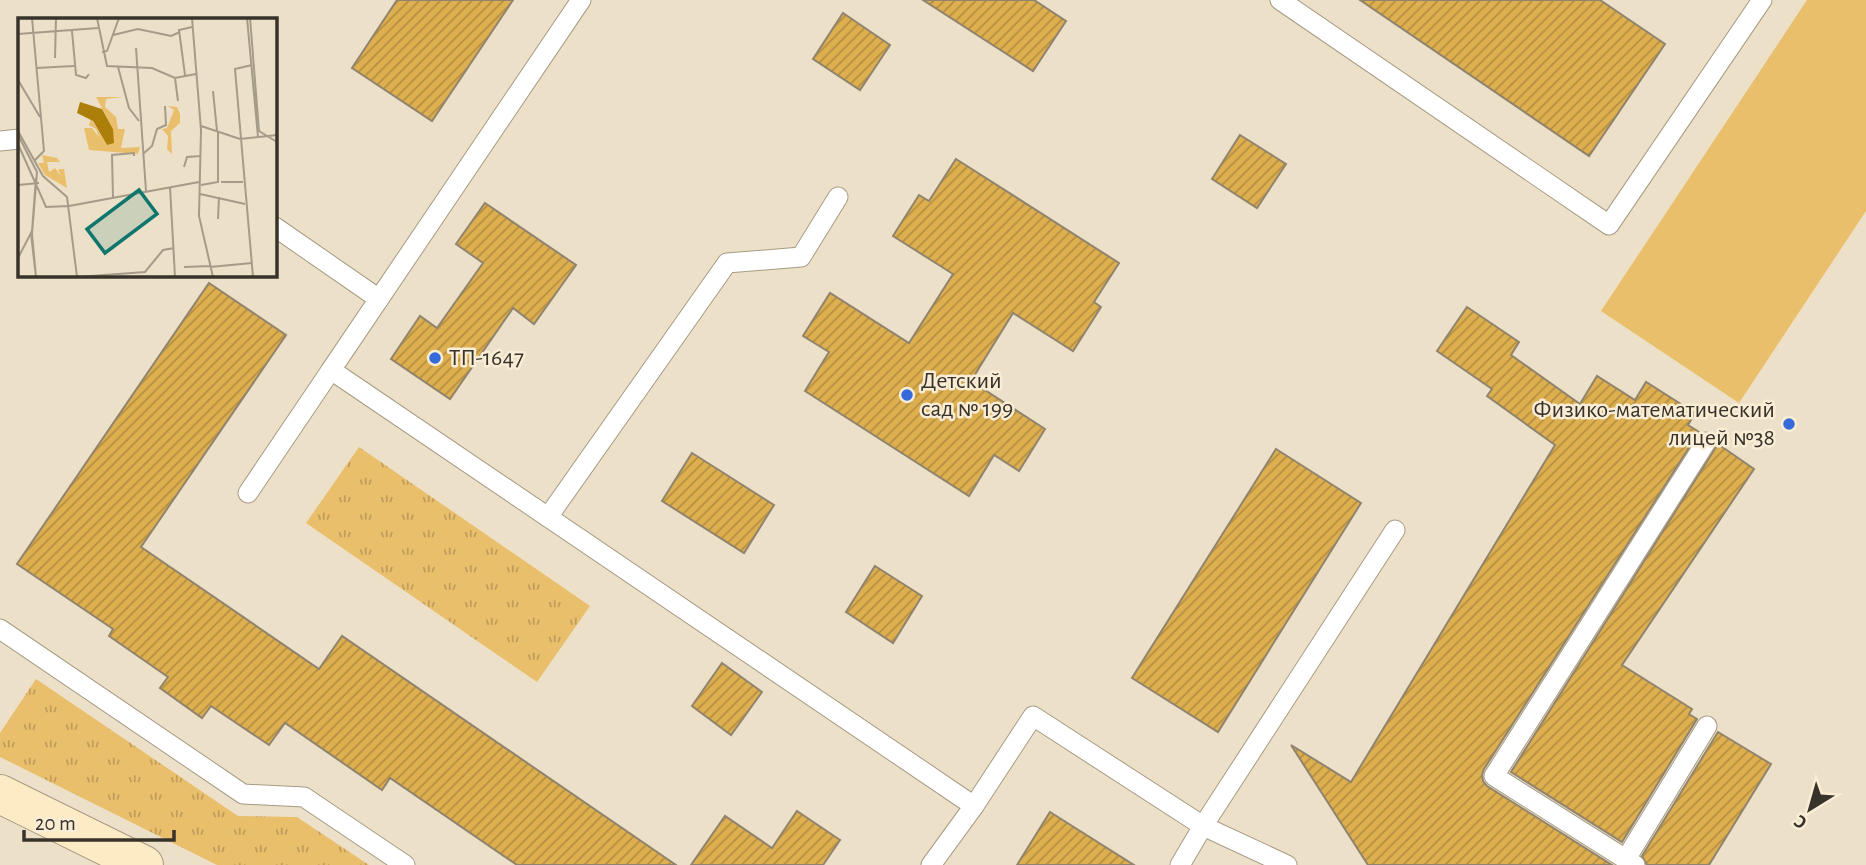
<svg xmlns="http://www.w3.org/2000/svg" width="1866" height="865" viewBox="0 0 1866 865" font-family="'Alegreya Sans',sans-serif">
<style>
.grass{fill:url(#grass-tufts)}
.garden{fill:#eabf6c}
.building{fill:url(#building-hatch);stroke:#90846e;stroke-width:2}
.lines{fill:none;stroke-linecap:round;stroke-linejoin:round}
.lane-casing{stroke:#a79b84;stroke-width:21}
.secondary-casing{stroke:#a79b84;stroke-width:40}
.lane{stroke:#fff;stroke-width:19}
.secondary{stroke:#fcebc4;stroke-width:38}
.poi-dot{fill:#346ad9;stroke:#faedd5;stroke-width:2.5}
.labels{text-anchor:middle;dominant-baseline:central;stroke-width:5;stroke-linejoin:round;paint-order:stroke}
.poi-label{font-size:24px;fill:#38332a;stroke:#faedd5;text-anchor:start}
.inset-road{fill:none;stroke:#a59b89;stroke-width:2}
.view{fill:#0f766e;fill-opacity:0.15;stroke:#0f766e;stroke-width:3.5}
.inset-edge{fill:none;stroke:#38332a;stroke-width:3.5}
</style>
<defs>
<pattern id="grass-tufts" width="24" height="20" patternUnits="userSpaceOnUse" patternTransform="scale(1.75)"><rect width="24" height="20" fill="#eabf6c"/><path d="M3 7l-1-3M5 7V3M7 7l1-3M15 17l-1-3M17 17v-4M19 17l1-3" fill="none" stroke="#bf9c59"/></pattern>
<pattern id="building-hatch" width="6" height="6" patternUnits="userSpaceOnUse" patternTransform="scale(1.75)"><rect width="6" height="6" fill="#deaf4e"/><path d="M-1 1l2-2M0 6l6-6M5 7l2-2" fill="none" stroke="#b58f41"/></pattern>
</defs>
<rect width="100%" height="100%" fill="#ede0c8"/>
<g class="grass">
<path d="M 359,447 L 590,606 L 537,682 L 306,523 Z"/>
<path d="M 36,679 L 238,816 L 297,817 L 369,865 L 217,865 L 0,757 L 0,733 Z"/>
</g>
<path class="garden" d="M 1807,0 L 1866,0 L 1866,211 L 1739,403 L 1601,311 Z"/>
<g class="building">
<path d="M 397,0 L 513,0 L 432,121 L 352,68 Z"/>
<path d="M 923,0 L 1034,0 L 1066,21 L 1033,71 Z"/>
<path d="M 1360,0 L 1600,0 L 1665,44 L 1589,156 Z"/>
<path d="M 843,13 L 890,45 L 860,90 L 813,59 Z"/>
<path d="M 1240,135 L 1286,164 L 1257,208 L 1212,179 Z"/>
<path d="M 956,159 L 1119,263 L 1094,302 L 1101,307 L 1073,351 L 1013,313 L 971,381 L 1045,429 L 1019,471 L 994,455 L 969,496 L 805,391 L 829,352 L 803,336 L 830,293 L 909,343 L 953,274 L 893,236 L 919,195 L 929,201 Z"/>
<path d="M 485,203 L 576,265 L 534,324 L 513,308 L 450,399 L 391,359 L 420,316 L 437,328 L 483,263 L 456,244 Z"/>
<path d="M 209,283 L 286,335 L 141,547 L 319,669 L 342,636 L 676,865 L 517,865 L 390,778 L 382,790 L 285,723 L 269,745 L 211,706 L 202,718 L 160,688 L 168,677 L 109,636 L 113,629 L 17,564 Z"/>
<path d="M 1467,307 L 1519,342 L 1511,355 L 1580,404 L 1597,376 L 1635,400 L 1646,382 L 1695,413 L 1688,425 L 1699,432 L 1484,769 L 1482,775 L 1483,781 L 1487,786 L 1612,865 L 1368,865 L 1291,745 L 1351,782 L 1555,445 L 1487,396 L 1492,389 L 1437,351 Z"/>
<path d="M 1718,444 L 1754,469 L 1622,665 L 1692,709 L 1689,714 L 1697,719 L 1622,842 L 1511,772 Z"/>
<path d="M 1276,449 L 1361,503 L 1218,732 L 1132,678 Z"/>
<path d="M 692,453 L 774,505 L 744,553 L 662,501 Z"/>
<path d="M 875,566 L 922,596 L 893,643 L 846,612 Z"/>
<path d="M 722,663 L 762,692 L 731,735 L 692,706 Z"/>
<path d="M 1718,732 L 1771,764 L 1709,865 L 1647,865 L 1642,856 Z"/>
<path d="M 797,811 L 840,840 L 823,865 L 691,865 L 725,816 L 772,848 Z"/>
<path d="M 1050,812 L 1134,865 L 1017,865 Z"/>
</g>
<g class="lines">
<defs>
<g id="lane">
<path d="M 581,0 L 331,370 L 974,806"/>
<path d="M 1280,0 L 1609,225 L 1762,0"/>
<path d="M 0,141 L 19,139"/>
<path d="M 275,227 L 379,299"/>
<path d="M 248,493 L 331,370"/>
<path d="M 548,517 L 727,263 L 801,257 L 838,197"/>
<path d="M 0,629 L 243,794 L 304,797 L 405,865"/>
<path d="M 1626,859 L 1707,726"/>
<path d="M 931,865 L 974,806 L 1033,716 L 1203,826 L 1395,530"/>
<path d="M 1180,865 L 1203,826 L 1287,865"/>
<path d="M 1635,865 L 1494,776 L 1706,442"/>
</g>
<path id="secondary" d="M 0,794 L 144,865"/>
</defs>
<use href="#lane" class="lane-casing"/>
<use href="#secondary" class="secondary-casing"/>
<use href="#lane" class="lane"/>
<use href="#secondary" class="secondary"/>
</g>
<g class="poi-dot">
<circle cx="435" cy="358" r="7"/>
<circle cx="907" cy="395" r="7"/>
<circle cx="1789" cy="424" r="7"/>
</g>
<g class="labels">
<g class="poi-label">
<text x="449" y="358">ТП-1647</text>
<text x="921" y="381">Детский<tspan x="921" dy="28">сад № 199</tspan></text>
<text x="1775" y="410" text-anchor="end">Физико-математический<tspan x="1775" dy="28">лицей №38</tspan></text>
</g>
</g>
<g transform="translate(18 18)">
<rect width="259" height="259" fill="#ede0c8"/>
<path d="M 78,79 L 105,79 L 88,81 L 87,89 L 98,99 L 100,111 L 107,111 L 103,130 L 122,129 L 120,136 L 71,132 L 66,110 L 74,110 L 81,119 L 78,111 L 71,107 L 73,101 L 89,127 L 95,123 L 95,111 Z" fill="#eabf6c"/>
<path d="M 150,88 L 159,89 L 162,96 L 162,105 L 153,113 L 154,136 L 149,131 L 150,118 L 144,111 L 149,110 L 156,92 ZM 24,137 L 39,140 L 42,144 L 29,144 L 31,154 L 37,150 L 43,158 L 40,151 L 46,151 L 49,170 L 27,157 L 20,145 L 26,145 Z" fill="#eabf6c"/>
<path d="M 62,84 L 84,91 L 95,111 L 96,125 L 89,127 L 75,103 L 59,95 Z" fill="#ac7f0a"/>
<path class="inset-road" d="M 14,0 L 26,133 L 16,143M 79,0 L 89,48 L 134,50 L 157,60 L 178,56M 174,0 L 183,112 L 181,198 L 195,259M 229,0 L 240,119M 232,0 L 241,113 L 259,124M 54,13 L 58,57 L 68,60 L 71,56M 0,16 L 80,10M 95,17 L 120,11 L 153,18 L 162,14M 118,30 L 128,173M 84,34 L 89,33 L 101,0M 37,40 L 38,0M 234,47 L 217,51 L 235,259M 100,49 L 111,90 L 121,103M 18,50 L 56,48M 167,57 L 161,12 L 174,9M 157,60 L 160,83M 0,62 L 22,99M 195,73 L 199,113M 183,108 L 222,121 L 259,117M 0,113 L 25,158 L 49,179 L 59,259M 0,117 L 19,154 L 14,216 L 18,259M 0,126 L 28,189 L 51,188M 125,136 L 134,128 L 139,111 L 148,107 L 147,88M 166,149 L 169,139 L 183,138M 203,164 L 225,164M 0,167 L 21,165M 183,167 L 200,164 L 200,114M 152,169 L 157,259M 182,176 L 227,186M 95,180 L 94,137 L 116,135 L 116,138M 51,188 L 181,164M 200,201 L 201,179M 13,216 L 18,259M 0,240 L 14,213 L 18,160M 166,249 L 192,248M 192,249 L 234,245M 59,259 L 127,254 L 145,232 L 156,230"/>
<path class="view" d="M 121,172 L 139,196 L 87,235 L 69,211 Z"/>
<rect width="259" height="259" class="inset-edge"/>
</g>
<g transform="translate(1810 809) rotate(217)" stroke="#faedd5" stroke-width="5" paint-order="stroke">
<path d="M0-5L12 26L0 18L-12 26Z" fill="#38332a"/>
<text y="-10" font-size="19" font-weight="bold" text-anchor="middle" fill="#38332a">С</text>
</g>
<path d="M24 830v10h150v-10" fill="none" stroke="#38332a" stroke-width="3.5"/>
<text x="35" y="830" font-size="21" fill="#38332a" stroke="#faedd5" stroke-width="5" paint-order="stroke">20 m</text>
</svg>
